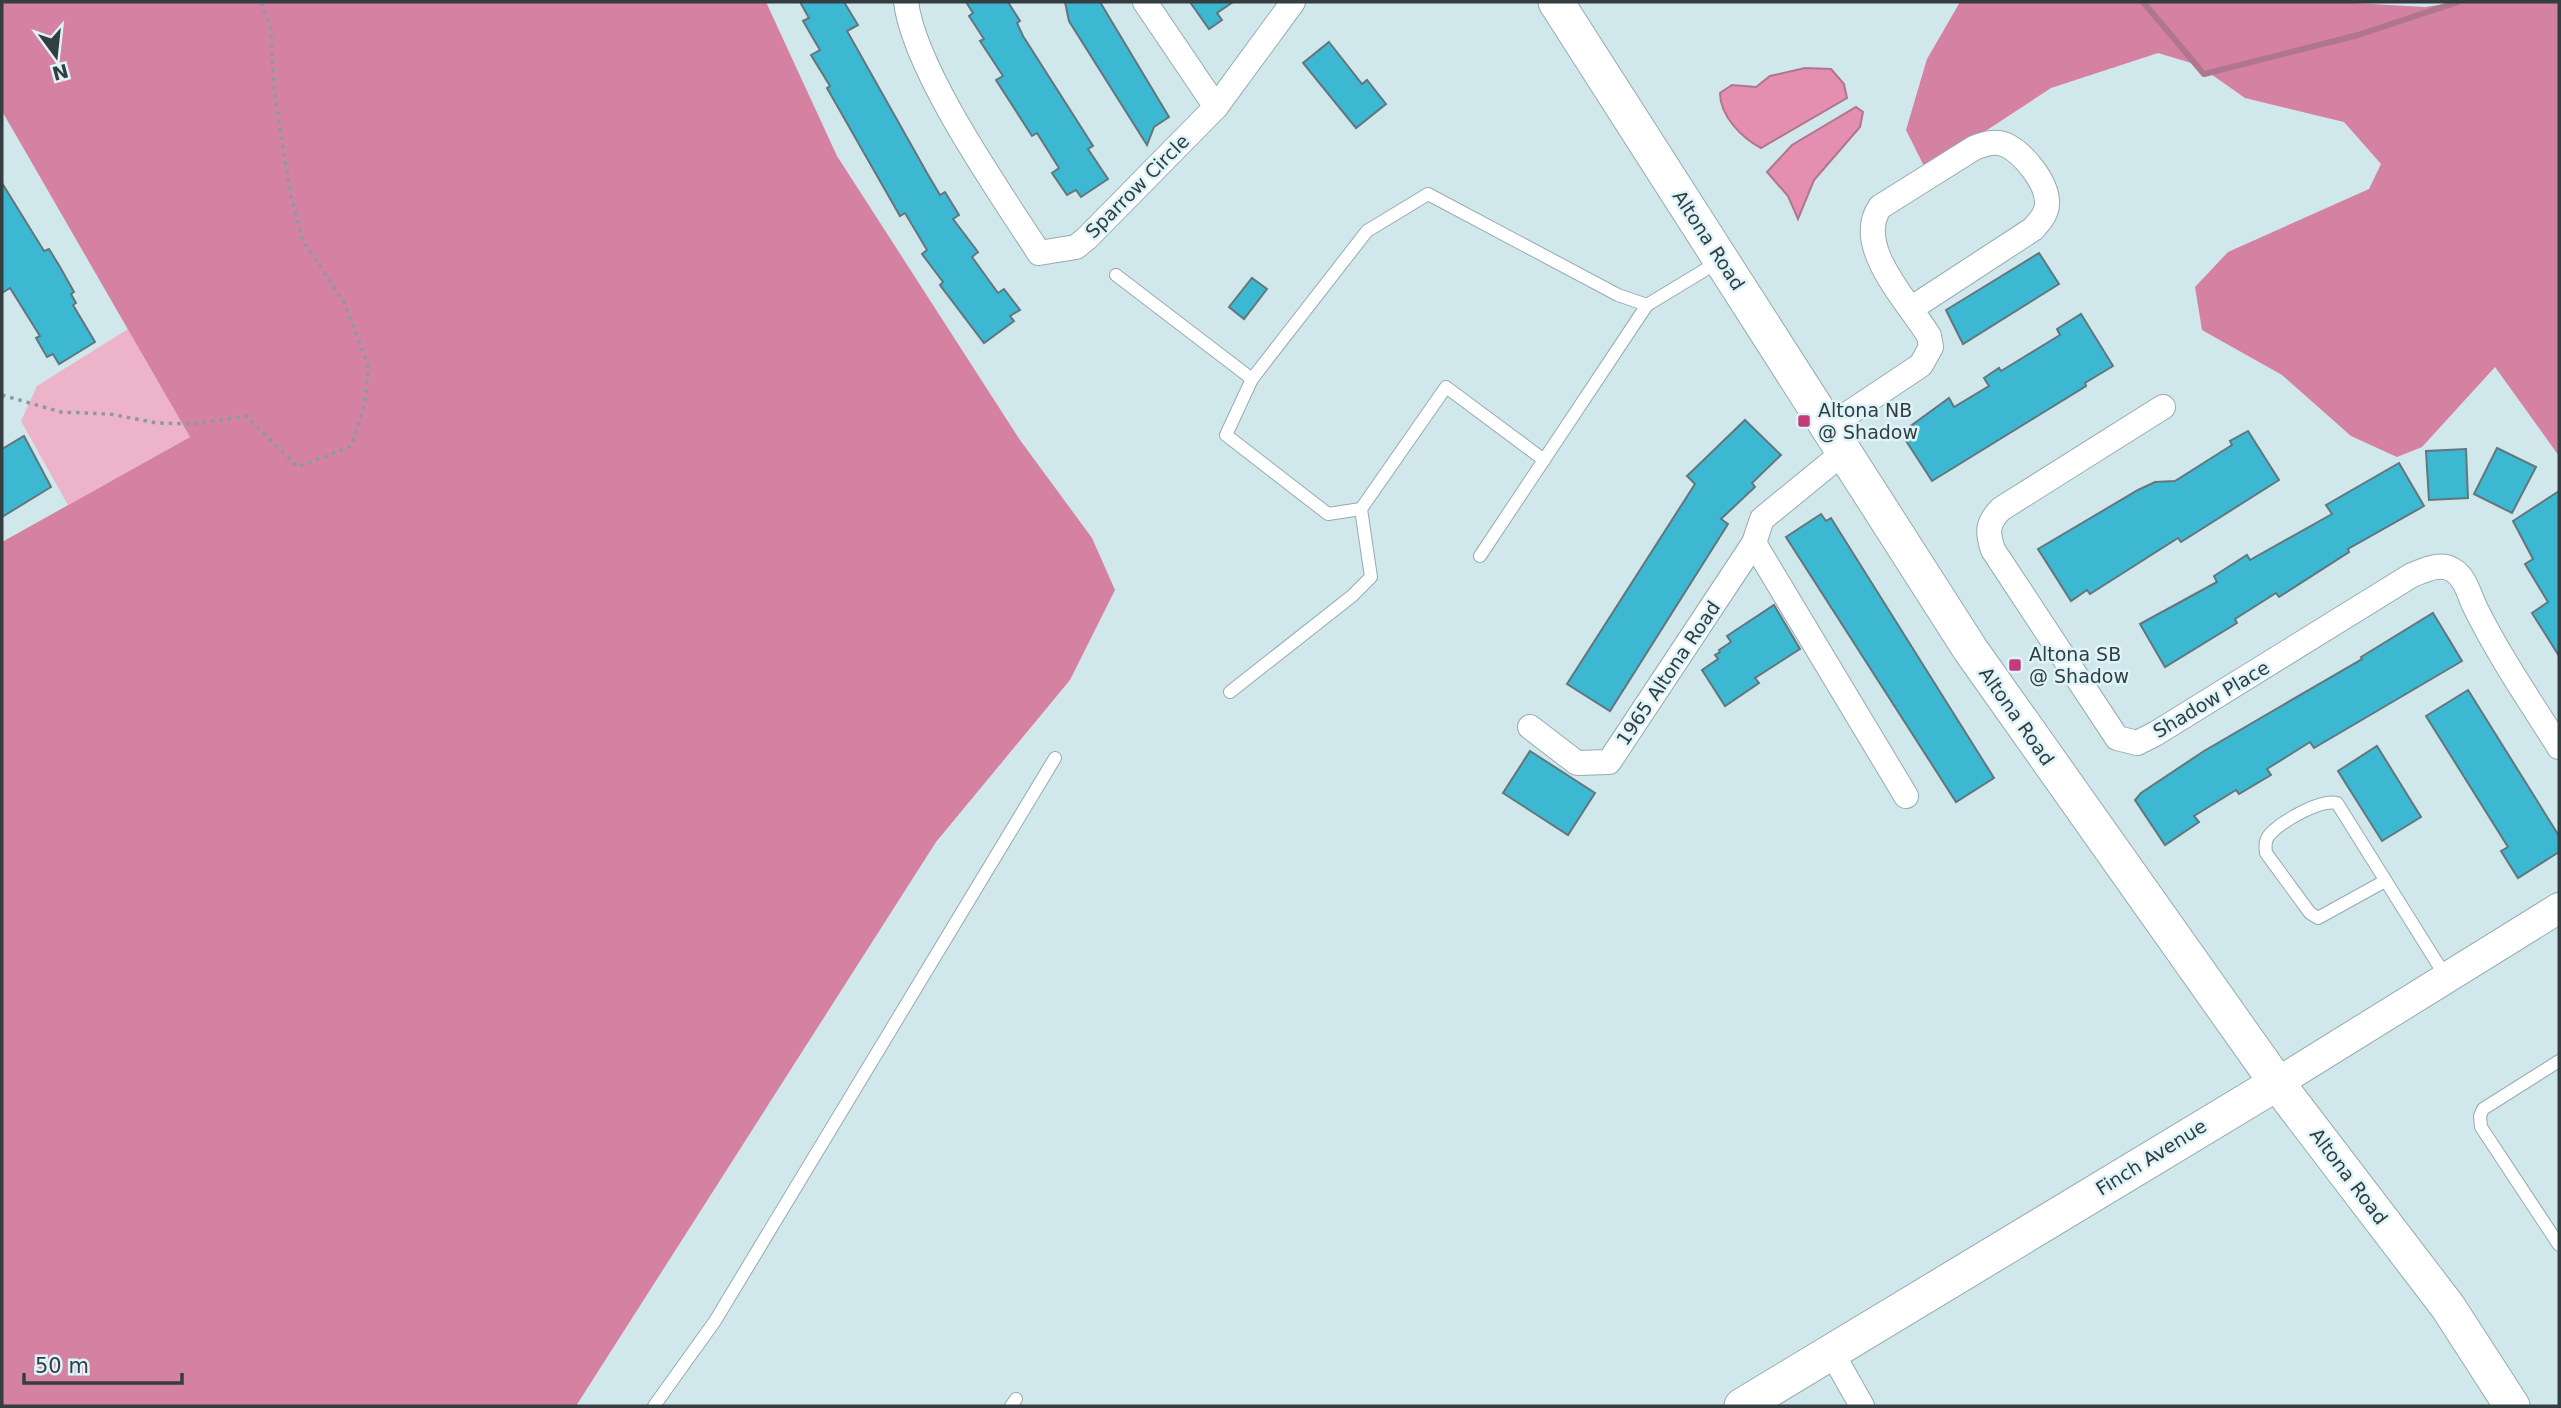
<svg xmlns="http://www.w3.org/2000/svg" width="2561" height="1408" viewBox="0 0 2561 1408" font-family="'DejaVu Sans',sans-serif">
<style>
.green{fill:#edb4c9}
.forest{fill:#d581a2}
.water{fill:#e48eb0;stroke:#af768e;stroke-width:2}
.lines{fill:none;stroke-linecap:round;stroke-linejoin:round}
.stream{stroke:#af768e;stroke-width:6}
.building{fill:#3db8d2;stroke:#62767c;stroke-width:2}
.service-casing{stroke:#96abb1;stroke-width:14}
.minor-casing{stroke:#96abb1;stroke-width:26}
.tertiary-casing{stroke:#96abb1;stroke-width:32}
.secondary-casing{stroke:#96abb1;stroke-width:37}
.path{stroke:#8a9a9e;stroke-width:3.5;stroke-dasharray:3.5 5;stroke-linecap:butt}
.service{stroke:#fff;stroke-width:12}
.minor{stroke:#fff;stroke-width:24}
.tertiary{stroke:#fff;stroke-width:30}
.secondary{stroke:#fff;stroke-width:35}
.poi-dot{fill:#c23c7c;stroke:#ddf4fa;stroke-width:2.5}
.labels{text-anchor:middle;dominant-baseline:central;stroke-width:5;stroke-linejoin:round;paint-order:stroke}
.street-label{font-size:19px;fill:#343d3f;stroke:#ddf4fa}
.poi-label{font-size:19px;fill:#343d3f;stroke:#ddf4fa;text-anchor:start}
</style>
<rect width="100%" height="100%" fill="#d0e7ec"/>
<path class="green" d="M 128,329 L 190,437 L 68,505 L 21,421 L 37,386 Z"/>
<g class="forest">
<path d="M 2,2 L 766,2 L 837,156 L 1020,440 L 1092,538 L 1115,590 L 1070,680 L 936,842 L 576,1406 L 2,1406 L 2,542 L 190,437 L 2,111 Z"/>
<path d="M 1960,2 L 2336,2 L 2425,7 L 2457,2 L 2559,2 L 2559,456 L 2495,367 L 2422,447 L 2397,457 L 2351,436 L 2282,375 L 2202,330 L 2195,287 L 2228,252 L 2369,189 L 2381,164 L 2344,122 L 2245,98 L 2198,65 L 2158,53 L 2051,88 L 1926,170 L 1906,130 L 1927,59 Z"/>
</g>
<g class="water">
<path d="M 1805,68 L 1831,69 L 1844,84 L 1847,98 L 1761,148 C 1742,138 1720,116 1720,93 L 1732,85 L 1756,87 L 1770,76 Z"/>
<path d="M 1856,107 L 1863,112 L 1860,127 L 1814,180 L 1798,219 L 1788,196 L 1767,172 L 1792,145 Z"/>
</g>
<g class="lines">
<path class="stream" d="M 2143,2 L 2204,74 L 2358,35 L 2458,2"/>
</g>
<g class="building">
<path d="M 800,2 L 844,2 L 858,25 L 847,31 L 927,173 L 940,195 L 945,192 L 959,215 L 953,219 L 978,252 L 972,257 L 998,293 L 1004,289 L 1020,310 L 1010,316 L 1014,321 L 984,343 L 940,285 L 943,282 L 922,254 L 927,250 L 905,213 L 900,216 L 827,88 L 830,86 L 811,55 L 820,50 L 803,21 L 809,18 Z"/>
<path d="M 966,2 L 1008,2 L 1020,21 L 1017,23 L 1023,36 L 1093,146 L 1088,149 L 1108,179 L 1081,197 L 1076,190 L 1067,195 L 1052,173 L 1059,168 L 1037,133 L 1032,136 L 996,80 L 1003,76 L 980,41 L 984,39 L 969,16 L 973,13 Z"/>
<path d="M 1065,2 L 1100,2 L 1169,117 L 1154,127 L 1147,145 L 1069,21 Z"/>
<path d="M 1190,2 L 1233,2 L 1217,13 L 1222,20 L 1209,29 Z"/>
<path d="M 1329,42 L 1362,84 L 1367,80 L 1386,104 L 1356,128 L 1303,63 Z"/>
<path d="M 2,183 L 44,251 L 49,249 L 60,267 L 74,292 L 71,294 L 76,303 L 73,305 L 95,342 L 59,364 L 53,354 L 47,357 L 36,338 L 40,336 L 10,288 L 2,293 Z"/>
<path d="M 2039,253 L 2059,284 L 1963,344 L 1946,310 Z"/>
<path d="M 1252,278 L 1267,289 L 1244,319 L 1229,307 Z"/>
<path d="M 2081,314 L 2113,366 L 2085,383 L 2086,386 L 1932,481 L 1901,433 L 1949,398 L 1954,407 L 1989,386 L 1984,378 L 1999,368 L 2001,371 L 2060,335 L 2057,329 Z"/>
<path d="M 1745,420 L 1781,455 L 1752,483 L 1755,487 L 1721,519 L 1728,524 L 1610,711 L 1567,684 L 1695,484 L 1687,476 Z"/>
<path d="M 2248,431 L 2279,480 L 2181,542 L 2178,538 L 2090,594 L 2087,590 L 2071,601 L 2038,549 L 2138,490 L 2155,482 L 2175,481 L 2232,445 L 2230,441 Z"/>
<path d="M 24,436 L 51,487 L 2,517 L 2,449 Z"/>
<path d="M 2497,448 L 2536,467 L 2512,513 L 2474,494 Z"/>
<path d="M 2466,449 L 2468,498 L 2429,500 L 2426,451 Z"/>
<path d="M 2399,463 L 2424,506 L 2348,549 L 2349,552 L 2279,597 L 2276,593 L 2235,619 L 2237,623 L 2165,667 L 2140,624 L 2217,582 L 2214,576 L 2247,555 L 2250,560 L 2332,514 L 2326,505 Z"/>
<path d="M 2559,491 L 2559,656 L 2532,613 L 2548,602 L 2525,564 L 2533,559 L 2513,521 Z"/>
<path d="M 1821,514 L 1826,521 L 1831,518 L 1994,778 L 1956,802 L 1786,537 Z"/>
<path d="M 1774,605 L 1800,649 L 1755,678 L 1759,683 L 1725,706 L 1702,670 L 1718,659 L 1715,655 L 1720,652 L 1719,650 L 1731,642 L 1727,636 Z"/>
<path d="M 2433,613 L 2462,661 L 2314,748 L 2310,742 L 2267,769 L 2271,775 L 2239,794 L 2236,790 L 2194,816 L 2199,822 L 2165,845 L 2135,800 L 2141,793 L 2204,751 L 2362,659 L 2361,657 Z"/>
<path d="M 2468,690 L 2559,836 L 2559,852 L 2518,878 L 2501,851 L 2508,847 L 2426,716 Z"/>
<path d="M 2377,746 L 2421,817 L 2382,841 L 2338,771 Z"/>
<path d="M 1530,751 L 1595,793 L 1568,835 L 1503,793 Z"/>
</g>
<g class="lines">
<defs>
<g id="service">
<path d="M 1116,275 L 1252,379"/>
<path d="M 1361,509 L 1328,514 L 1226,435 L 1252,379 L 1367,231 L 1428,194 L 1618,295 L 1647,305"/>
<path d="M 1480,556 L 1647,305 L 1718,262"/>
<path d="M 1230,692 L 1352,596 L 1371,577 L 1361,509 L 1446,387 L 1544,460"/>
<path d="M 2385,881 L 2318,918 L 2310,913 L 2266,853 C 2265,845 2265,838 2272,832 C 2285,820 2320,799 2337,803 L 2446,977"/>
<path d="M 2559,1061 L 2483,1109 L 2480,1116 L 2481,1127 L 2559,1245"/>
<path d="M 654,1406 L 715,1321 L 1055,758"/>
<path d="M 1011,1406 L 1016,1399"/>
</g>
<g id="minor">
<path d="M 906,2 C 915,72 1000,192 1039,253 L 1076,247 L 1087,238 L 1216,107 L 1293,2"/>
<path d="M 1145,2 L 1216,107"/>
<path d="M 2163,407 L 2001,509 C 1987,523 1987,532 1993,550 L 2117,738 L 2137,743 L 2155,734 L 2412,575 C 2425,570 2440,562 2453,570 C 2466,578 2469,595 2475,607 C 2499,656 2530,701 2559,747"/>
<path d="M 1828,427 L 1921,365 L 1931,347 L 1929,336 C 1908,301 1853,246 1880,207 L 1974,148 C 1984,144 1995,140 2006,145 C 2023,153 2046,181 2047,201 C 2048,213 2040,221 2033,229 L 1912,308"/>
<path d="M 1754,543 L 1906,796"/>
<path d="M 1530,727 L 1577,763 L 1609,762 L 1754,543 L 1762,519 L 1844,452"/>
<path d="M 1832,1353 L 1862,1406"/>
</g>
<path id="tertiary" d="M 2277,1083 L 2559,908"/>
<g id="secondary">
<path d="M 1556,2 L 1970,649 L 2277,1083 L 2448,1307 L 2512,1406"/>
<path d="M 1742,1406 L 2277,1083"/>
</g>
</defs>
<use href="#service" class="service-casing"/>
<use href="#minor" class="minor-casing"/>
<use href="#tertiary" class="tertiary-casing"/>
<use href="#secondary" class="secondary-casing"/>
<path class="path" d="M 2,395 L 61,412 L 110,414 L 157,423 L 193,424 L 246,416 L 298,467 L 351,446 L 365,404 L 368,365 L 345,304 L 303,241 L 291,197 L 274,90 L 271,30 L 261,2"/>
<use href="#service" class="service"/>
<use href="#minor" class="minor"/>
<use href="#tertiary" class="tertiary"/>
<use href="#secondary" class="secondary"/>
</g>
<g class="poi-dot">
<rect x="1797" y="414" width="14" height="14" rx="3.5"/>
<rect x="2008" y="658" width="14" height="14" rx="3.5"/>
</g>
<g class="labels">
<g class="street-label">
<text transform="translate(1137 186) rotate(-45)">Sparrow Circle</text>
<text transform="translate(1709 240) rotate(57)">Altona Road</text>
<text transform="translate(1668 673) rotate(-56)">1965 Altona Road</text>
<text transform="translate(2211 699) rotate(-31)">Shadow Place</text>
<text transform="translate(2017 716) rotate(55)">Altona Road</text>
<text transform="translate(2151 1157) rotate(-32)">Finch Avenue</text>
<text transform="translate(2349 1176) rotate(53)">Altona Road</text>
</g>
<g class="poi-label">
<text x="1818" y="410">Altona NB<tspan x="1818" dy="22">@ Shadow</tspan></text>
<text x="2029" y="654">Altona SB<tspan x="2029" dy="22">@ Shadow</tspan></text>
</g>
</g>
<rect width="2561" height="1408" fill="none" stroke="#343d3f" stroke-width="7"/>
<g transform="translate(56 56) rotate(165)" stroke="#ddf4fa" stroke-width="5" paint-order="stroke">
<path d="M0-5L12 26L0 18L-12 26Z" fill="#343d3f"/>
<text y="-10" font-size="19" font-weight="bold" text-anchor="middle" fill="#343d3f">N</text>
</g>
<path d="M24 1373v10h158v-10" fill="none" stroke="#343d3f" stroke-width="3.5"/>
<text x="35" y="1373" font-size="21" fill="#343d3f" stroke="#ddf4fa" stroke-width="5" paint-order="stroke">50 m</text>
</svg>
